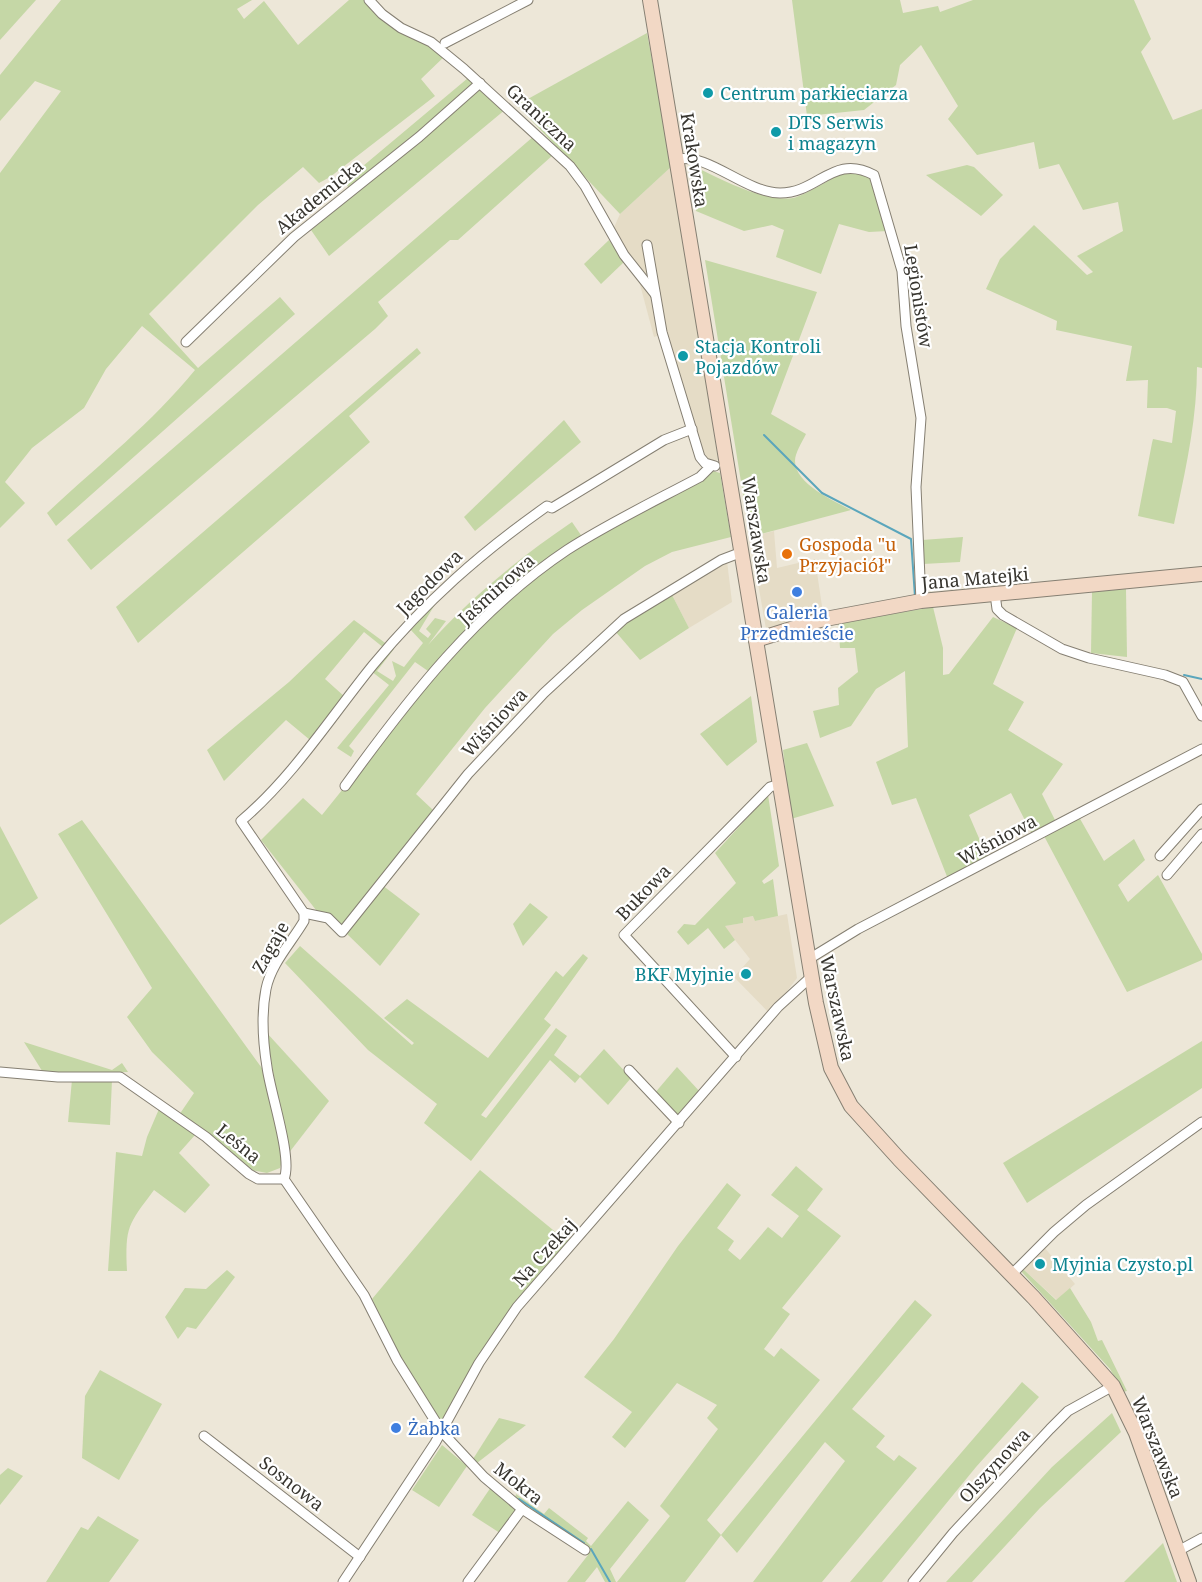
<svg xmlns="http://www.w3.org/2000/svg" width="1202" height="1582" viewBox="0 0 1202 1582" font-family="'Noto Serif',serif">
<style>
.built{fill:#e5dcc6}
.green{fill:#c5d7a6}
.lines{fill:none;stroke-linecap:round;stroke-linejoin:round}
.stream{stroke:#5ba6bc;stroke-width:2}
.street-casing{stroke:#857f72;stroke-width:11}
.secondary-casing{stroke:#857f72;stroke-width:16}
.street{stroke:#fff;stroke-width:9}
.secondary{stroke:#f2d8c5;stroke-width:14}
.culture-dot{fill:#0f9aa8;stroke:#fff;stroke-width:2}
.food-dot{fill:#e8710a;stroke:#fff;stroke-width:2}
.shop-dot{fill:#3f7fe0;stroke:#fff;stroke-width:2}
.labels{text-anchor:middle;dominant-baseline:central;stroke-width:4.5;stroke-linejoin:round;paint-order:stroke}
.culture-label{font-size:18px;fill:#0d838f;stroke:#fff;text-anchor:start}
.street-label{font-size:18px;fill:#37352f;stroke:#fff}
.food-label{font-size:18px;fill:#c56008;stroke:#fff;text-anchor:start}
.shop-label{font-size:18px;fill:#366cbe;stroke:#fff}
</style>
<rect width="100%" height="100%" fill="#ede7d8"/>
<g class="built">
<path d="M 672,166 L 699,335 L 718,460 L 710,461 L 702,450 L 665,333 L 654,337 L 638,277 L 613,246 L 612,232 L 620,214 Z"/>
<path d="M 774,531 L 777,568 L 815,559 L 823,613 L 766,629 L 750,537 Z"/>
<path d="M 727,561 L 732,602 L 689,628 L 671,593 Z"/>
<path d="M 787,914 L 797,978 L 770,1014 L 734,977 L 750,959 L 724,926 L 743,923 L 742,918 L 754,916 L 755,921 Z"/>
<path d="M 1044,1247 L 1075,1284 L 1057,1300 L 1022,1268 Z"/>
</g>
<g class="green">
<path d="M 0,0 L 36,0 L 0,40 Z"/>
<path d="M 61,0 L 252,0 L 237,9 L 244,19 L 264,1 L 298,45 L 349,0 L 366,0 L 372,10 L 447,54 L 421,79 L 435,96 L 330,177 L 319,183 L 303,167 L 258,205 L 149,314 L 198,368 L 280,297 L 295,314 L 56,526 L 47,513 C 97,466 151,424 195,370 L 142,326 L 106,369 L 84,408 L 32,448 L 5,482 L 25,503 L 0,528 L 0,173 L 61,91 L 35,81 L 0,121 L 0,75 Z"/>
<path d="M 792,0 L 900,0 L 903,13 L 938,6 L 940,12 L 973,0 L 1134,0 L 1151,39 L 1141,52 L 1173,120 L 1202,109 L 1202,368 L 1197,367 C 1197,421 1185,472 1174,524 L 1138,516 L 1152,443 L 1153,439 L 1172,443 L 1176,411 L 1167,408 L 1147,408 L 1148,380 L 1126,381 L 1132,346 L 1056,330 L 1057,321 L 986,289 L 1000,259 L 1034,225 L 1087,275 L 1093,272 L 1077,256 L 1123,231 L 1118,202 L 1083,210 L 1059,164 L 1039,169 L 1034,142 L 977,155 L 948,119 L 958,106 L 921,45 L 900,65 L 896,85 L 864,110 L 807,116 Z"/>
<path d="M 647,33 L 672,166 L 620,214 L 517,105 Z"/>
<path d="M 468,78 L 506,109 L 329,256 L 311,230 L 345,202 L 351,190 L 344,182 Z"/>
<path d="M 534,136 L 553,155 L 458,240 L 450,240 L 378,302 L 388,316 L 375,329 L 91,570 L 67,540 Z"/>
<path d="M 689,164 C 715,176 763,203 793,198 C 804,196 834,177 847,170 L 867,175 L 874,181 L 888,231 L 869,232 L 839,224 L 821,274 L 776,257 L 784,230 L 772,225 L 744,231 L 696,211 Z"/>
<path d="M 967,165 L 974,167 L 1003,195 L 981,216 L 926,175 Z"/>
<path d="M 609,240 L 624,262 L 601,284 L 584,264 Z"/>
<path d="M 705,260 L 817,292 L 771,414 L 806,434 C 802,442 795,453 795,461 C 795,484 834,501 851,510 L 750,537 Z"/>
<path d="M 417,348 L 421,353 L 349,416 L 370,442 L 138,643 L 116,607 Z"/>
<path d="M 564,420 L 581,442 L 475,531 L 464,517 Z"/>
<path d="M 713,471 L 720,473 L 731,537 L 672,552 L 645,566 L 582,610 L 553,634 L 485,708 L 416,794 L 433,810 L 342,925 L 316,910 L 261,840 L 303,798 L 322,815 L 416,698 L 483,622 L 532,579 L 586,541 Z"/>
<path d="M 572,522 L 583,538 L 553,557 L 435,667 L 428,671 L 415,662 L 349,746 L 354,751 L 351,757 L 337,748 L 389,685 L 371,671 L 391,647 L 394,649 L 377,671 L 393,681 L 396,676 L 392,661 L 404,667 L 423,643 L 409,628 L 431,603 L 434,606 L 419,631 L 428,638 L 431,634 L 426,629 L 435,618 L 446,621 L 428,645 C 471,597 519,558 572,522 Z"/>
<path d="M 963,537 L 960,562 L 923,564 L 922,540 Z"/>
<path d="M 1126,589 L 1127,657 L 1091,653 L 1092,592 Z"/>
<path d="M 671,593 L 689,628 L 640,660 L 615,631 Z"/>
<path d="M 933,607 L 943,648 L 943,675 L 949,674 L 993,617 L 1017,628 L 993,684 L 1024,702 L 1008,730 L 1063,764 L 1042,794 L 1056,822 L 1032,834 L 1011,793 L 969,815 L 988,859 L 948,879 L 916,798 L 892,805 L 876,762 L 908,747 L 905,671 L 876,689 L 851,726 L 820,738 L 813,711 L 839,705 L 838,688 L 858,672 L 855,648 L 840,648 L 838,623 Z"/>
<path d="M 354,620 L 388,645 L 384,648 L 364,632 L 325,679 L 345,697 L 310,740 L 286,720 L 224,781 L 207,750 L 289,682 Z"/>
<path d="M 751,696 L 757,742 L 727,766 L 700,734 Z"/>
<path d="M 807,743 L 834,806 L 791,819 L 783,750 Z"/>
<path d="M 768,795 L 779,866 L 762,881 L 764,884 L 773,879 L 778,916 L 755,921 L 753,916 L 743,918 L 743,923 L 725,926 L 735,940 L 724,949 L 708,928 L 688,945 L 677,932 L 684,924 L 695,925 L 736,883 L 715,853 Z"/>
<path d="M 1079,817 L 1104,861 L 1134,839 L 1145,860 L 1118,885 L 1128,902 L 1158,875 L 1202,954 L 1202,960 L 1127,992 L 1044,836 Z"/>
<path d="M 82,820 L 264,1071 L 283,1157 L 280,1168 L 267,1173 L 251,1170 L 179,1115 L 194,1093 L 152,1052 L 127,1017 L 152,988 L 58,834 Z"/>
<path d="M 0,826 L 38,898 L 0,925 Z"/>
<path d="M 382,885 L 420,914 L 380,966 L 345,932 Z"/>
<path d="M 530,903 L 548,917 L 523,946 L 513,924 Z"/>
<path d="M 300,946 L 412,1045 L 414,1043 L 384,1018 L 407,999 L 488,1058 L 556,971 L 563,977 L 583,954 L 588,958 L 544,1019 L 551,1025 L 481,1115 L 486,1118 L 556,1028 L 567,1036 L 554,1055 L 580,1076 L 604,1049 L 631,1078 L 608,1105 L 580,1077 L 575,1083 L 550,1060 L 471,1161 L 424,1123 L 437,1104 L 368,1050 L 285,963 Z"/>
<path d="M 266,1032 L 329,1101 L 288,1154 Z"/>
<path d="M 1202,1041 L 1202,1088 L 1027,1203 L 1003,1163 Z"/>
<path d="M 24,1042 L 112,1070 L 122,1063 L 128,1072 L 44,1074 Z"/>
<path d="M 677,1067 L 701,1093 L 679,1119 L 654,1094 Z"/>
<path d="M 72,1080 L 112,1080 L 110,1125 L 68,1122 Z"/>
<path d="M 159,1109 L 195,1135 L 179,1153 L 210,1185 L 185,1213 L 154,1190 C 128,1225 125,1226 127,1271 L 108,1271 L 116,1152 L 142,1156 L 147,1137 Z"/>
<path d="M 796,1166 L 823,1189 L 807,1210 L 841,1236 L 782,1308 L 790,1314 L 764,1349 L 774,1357 L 781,1348 L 820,1380 L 707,1520 L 721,1535 L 915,1300 L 932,1315 L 852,1409 L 885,1436 L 876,1447 L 894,1461 L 899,1455 L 917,1468 L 822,1582 L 753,1582 L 845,1461 L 825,1442 L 737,1553 L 721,1535 L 685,1582 L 617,1582 L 670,1516 L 660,1506 L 718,1429 L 707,1418 L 717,1405 L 677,1383 L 625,1448 L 612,1437 L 632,1412 L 584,1377 L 614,1339 L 678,1246 L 727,1183 L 741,1195 L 717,1228 L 734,1241 L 728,1250 L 740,1260 L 768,1227 L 782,1238 L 799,1216 L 771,1195 Z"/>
<path d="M 480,1170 L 564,1239 L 570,1240 L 495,1332 L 443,1421 L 436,1418 L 399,1355 L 372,1299 Z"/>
<path d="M 1022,1268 L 1056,1300 L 1070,1288 L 1091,1322 L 1098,1341 L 1102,1340 L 1127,1391 L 1123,1392 L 1110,1369 L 1020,1270 Z"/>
<path d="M 227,1270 L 235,1277 L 196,1329 L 187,1327 L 178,1339 L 165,1317 L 185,1288 L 206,1289 Z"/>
<path d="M 100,1370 L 162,1404 L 119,1480 L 82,1458 L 85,1396 Z"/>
<path d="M 1022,1382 L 1039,1397 L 976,1467 L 882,1582 L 850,1582 Z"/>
<path d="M 1112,1413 L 1121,1432 L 1040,1508 L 972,1582 L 946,1582 L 1052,1467 Z"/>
<path d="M 499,1418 L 526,1425 L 477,1463 L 473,1459 Z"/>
<path d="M 442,1445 L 467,1466 L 439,1507 L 412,1490 Z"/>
<path d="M 8,1468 L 23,1476 L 0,1505 L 0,1475 Z"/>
<path d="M 491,1487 L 517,1509 L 500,1533 L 472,1515 Z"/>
<path d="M 516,1494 L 544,1514 L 549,1508 L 588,1538 L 586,1541 L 591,1546 L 628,1501 L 649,1520 L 610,1569 L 616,1582 L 605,1582 L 597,1567 L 585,1582 L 567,1582 L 588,1555 L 538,1522 L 515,1498 Z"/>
<path d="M 98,1516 L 139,1540 L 109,1582 L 46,1582 L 81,1527 L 88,1530 Z"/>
<path d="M 1163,1543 L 1177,1582 L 1124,1582 Z"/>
</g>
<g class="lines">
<g class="stream">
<path d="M 764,435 L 822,493 L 911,539 L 915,597"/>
<path d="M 1184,675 L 1202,679"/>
<path d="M 519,1499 L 584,1543"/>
<path d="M 591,1549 L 610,1582"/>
</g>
<defs>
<g id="street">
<path d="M 369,0 L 382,14 L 401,28 L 431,42 L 464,69 L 570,166 L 585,186 L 624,255 L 655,294"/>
<path d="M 445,43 L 528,0"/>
<path d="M 677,159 C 709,153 744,192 780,193 C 819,193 833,153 874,175 L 902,271 L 906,326 L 921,418 L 916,487 L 921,601"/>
<path d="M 647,245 L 662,332 L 700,457 L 705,463 L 715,466"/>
<path d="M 186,342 L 294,237 L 419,137 L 480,83"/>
<path d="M 995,594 L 997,609 L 1003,615 L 1062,649 L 1089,658 L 1165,675 L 1183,682 L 1202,716"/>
<path d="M 345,786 C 408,699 477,610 567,550 C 609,523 655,501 700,477 L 711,466"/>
<path d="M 1160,856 L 1202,809"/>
<path d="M 1167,875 L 1202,834"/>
<path d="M 304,913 L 328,918 L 342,932 L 468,774 L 544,693 L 624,619 L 721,560 L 742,552"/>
<path d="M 809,959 L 858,929 L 1202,749"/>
<path d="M 736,1057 L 624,935 L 770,787 L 780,784"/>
<path d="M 629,1070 L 679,1123"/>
<path d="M 0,1072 L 58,1077 L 120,1077 L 206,1137 L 249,1174 L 258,1179 L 284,1179"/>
<path d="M 284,1179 C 293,1159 270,1092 267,1067 C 263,1042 261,1014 266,989 C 271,964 291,943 304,921 L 304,913 L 241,821 C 293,777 330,718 373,665 C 426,601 479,554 547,506 L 552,508 L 664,440 L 692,429"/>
<path d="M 284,1179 L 364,1295 L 397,1360 L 442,1432 L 484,1477 L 522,1509 L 585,1550"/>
<path d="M 1012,1274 L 1054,1232 L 1086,1205 L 1202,1122"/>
<path d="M 204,1436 L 360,1557"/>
<path d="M 1178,1551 L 1202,1538"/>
<path d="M 343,1582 L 435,1443 L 479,1363 L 517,1307 L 778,1007 L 812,976"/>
<path d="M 468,1582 L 522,1509"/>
<path d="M 913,1582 L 953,1533 L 1050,1429 L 1068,1411 L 1113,1386"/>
</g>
<g id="secondary">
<path d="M 650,0 L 816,1003 L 831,1068 L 851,1106 L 899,1159 L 1034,1298 L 1113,1386 L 1136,1433 L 1189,1582"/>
<path d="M 756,640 L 820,620 L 921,601 L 1202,574"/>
</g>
</defs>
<use href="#street" class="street-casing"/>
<use href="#secondary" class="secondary-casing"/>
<use href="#street" class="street"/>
<use href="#secondary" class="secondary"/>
</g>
<g class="culture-dot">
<circle cx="708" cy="93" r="6"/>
<circle cx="776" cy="132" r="6"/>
<circle cx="683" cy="356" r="6"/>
<circle cx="746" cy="974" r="6"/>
<circle cx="1040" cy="1264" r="6"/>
</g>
<circle class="food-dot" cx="787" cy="554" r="6"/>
<g class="shop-dot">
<circle cx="797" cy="592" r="6"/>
<circle cx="396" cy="1428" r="6"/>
</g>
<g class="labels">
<g class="culture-label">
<text x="720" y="93">Centrum parkieciarza</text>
<text x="788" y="122">DTS Serwis<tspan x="788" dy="21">i magazyn</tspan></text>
<text x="695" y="346">Stacja Kontroli<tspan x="695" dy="21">Pojazdów</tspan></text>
<text x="734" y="974" text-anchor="end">BKF Myjnie</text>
<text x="1052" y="1264">Myjnia Czysto.pl</text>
</g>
<g class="street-label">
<text transform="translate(542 117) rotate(43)">Graniczna</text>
<text transform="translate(695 160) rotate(81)">Krakowska</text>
<text transform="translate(319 196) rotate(-39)">Akademicka</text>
<text transform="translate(919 296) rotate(81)">Legionistów</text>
<text transform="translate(757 530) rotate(81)">Warszawska</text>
<text transform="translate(975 578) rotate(-5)">Jana Matejki</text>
<text transform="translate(429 582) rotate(-45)">Jagodowa</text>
<text transform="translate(496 589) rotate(-42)">Jaśminowa</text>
<text transform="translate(494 722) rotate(-47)">Wiśniowa</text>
<text transform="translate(997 839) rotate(-28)">Wiśniowa</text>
<text transform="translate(643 892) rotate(-46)">Bukowa</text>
<text transform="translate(270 947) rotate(-61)">Zagaje</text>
<text transform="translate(838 1008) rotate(78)">Warszawska</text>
<text transform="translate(239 1143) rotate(39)">Leśna</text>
<text transform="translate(544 1252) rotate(-48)">Na Czekaj</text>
<text transform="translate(1158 1447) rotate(68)">Warszawska</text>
<text transform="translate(994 1465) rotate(-47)">Olszynowa</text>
<text transform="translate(292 1483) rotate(38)">Sosnowa</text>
<text transform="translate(519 1483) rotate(38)">Mokra</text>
</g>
<g class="food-label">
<text x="799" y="544">Gospoda "u<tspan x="799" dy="21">Przyjaciół"</tspan></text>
</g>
<g class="shop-label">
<text x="797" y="612">Galeria<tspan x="797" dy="21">Przedmieście</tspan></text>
<text x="408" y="1428" text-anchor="start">Żabka</text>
</g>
</g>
</svg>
